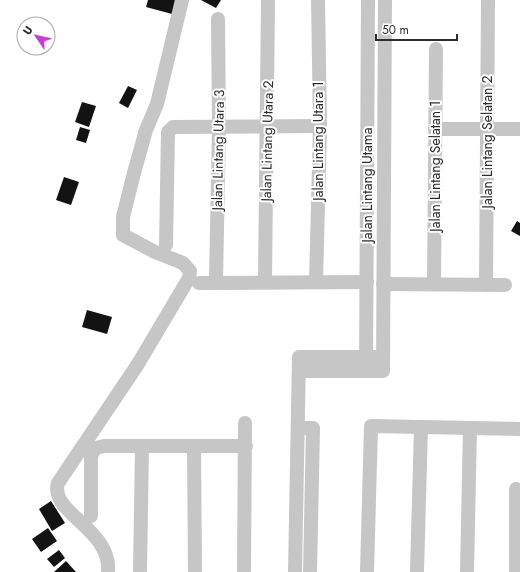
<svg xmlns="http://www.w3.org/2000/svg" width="520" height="572" viewBox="0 0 520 572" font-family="Jost,sans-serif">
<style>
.building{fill:#131313}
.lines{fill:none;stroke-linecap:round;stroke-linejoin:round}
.minor{stroke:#c6c6c6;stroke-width:14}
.labels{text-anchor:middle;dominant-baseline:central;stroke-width:4;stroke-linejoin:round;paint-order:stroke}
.street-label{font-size:14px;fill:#2c2c2c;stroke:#fff}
</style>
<rect width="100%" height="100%" fill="#fff"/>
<g class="building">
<path d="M 148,0 L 176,0 L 172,14 L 146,7 Z"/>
<path d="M 201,0 L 221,0 L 216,8 Z"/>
<path d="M 128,86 L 137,90 L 128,108 L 119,103 Z"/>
<path d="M 82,102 L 96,106 L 89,127 L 75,122 Z"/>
<path d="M 80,127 L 90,130 L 86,143 L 76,140 Z"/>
<path d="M 64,177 L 79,182 L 71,205 L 56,200 Z"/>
<path d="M 517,221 L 520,223 L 520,236 L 511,231 Z"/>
<path d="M 87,310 L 112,317 L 107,334 L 82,327 Z"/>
<path d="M 51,501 L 65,523 L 52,531 L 39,509 Z"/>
<path d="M 48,528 L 57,541 L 41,552 L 32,539 Z"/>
<path d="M 59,550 L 65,558 L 54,567 L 47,559 Z"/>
<path d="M 66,561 L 76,572 L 54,572 Z"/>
</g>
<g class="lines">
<g class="minor">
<path d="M 435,129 L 520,129"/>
<path d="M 166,245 L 168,132 L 173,127 L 320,126"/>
<path d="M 216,281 L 219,127 L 218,19"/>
<path d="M 265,282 L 268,0"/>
<path d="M 316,282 L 320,126 L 318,0"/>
<path d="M 199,283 L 367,282"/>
<path d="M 383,284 L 505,285"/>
<path d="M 434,284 L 436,49"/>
<path d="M 486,285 L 488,0"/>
<path d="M 299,371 L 383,371 L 385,0"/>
<path d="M 366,371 L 368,0"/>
<path d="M 298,428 L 313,428 L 310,572"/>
<path d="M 194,447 L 195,572"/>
<path d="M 516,489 L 516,572"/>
<path d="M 91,516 L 91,455 L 96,448 L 104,446 L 246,446"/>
<path d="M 108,572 C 112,529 49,513 58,483 L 138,364 L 189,278 L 190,271 L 183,263 L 155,252 L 123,235 L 123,217 L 134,173 L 146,130 L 157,104 L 182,0"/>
<path d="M 140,572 L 142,447"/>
<path d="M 244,572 L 245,423"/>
<path d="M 295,572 L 299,357 L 375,357"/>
<path d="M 367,572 L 371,426 L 520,429"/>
<path d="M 417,572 L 421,427"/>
<path d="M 467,572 L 470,428"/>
</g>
</g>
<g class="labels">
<g class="street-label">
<text transform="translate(267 141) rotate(-89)">Jalan Lintang Utara 2</text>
<text transform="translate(318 141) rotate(-90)">Jalan Lintang Utara 1</text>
<text transform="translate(487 142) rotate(-90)">Jalan Lintang Selatan 2</text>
<text transform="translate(218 150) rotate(-89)">Jalan Lintang Utara 3</text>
<text transform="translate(435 166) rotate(-90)">Jalan Lintang Selatan 1</text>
<text transform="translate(367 185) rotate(-90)">Jalan Lintang Utama</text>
</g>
</g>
<g transform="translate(36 36) rotate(304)"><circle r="19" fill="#ffffff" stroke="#ababab"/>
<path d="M0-3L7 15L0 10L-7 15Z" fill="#c83ed2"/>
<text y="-6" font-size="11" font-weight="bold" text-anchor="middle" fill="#2c2c2c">U</text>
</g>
<path d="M376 34v6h81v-6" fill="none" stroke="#2c2c2c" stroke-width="2"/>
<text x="382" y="34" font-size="12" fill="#2c2c2c" stroke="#ffffff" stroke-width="3" paint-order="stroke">50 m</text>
</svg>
